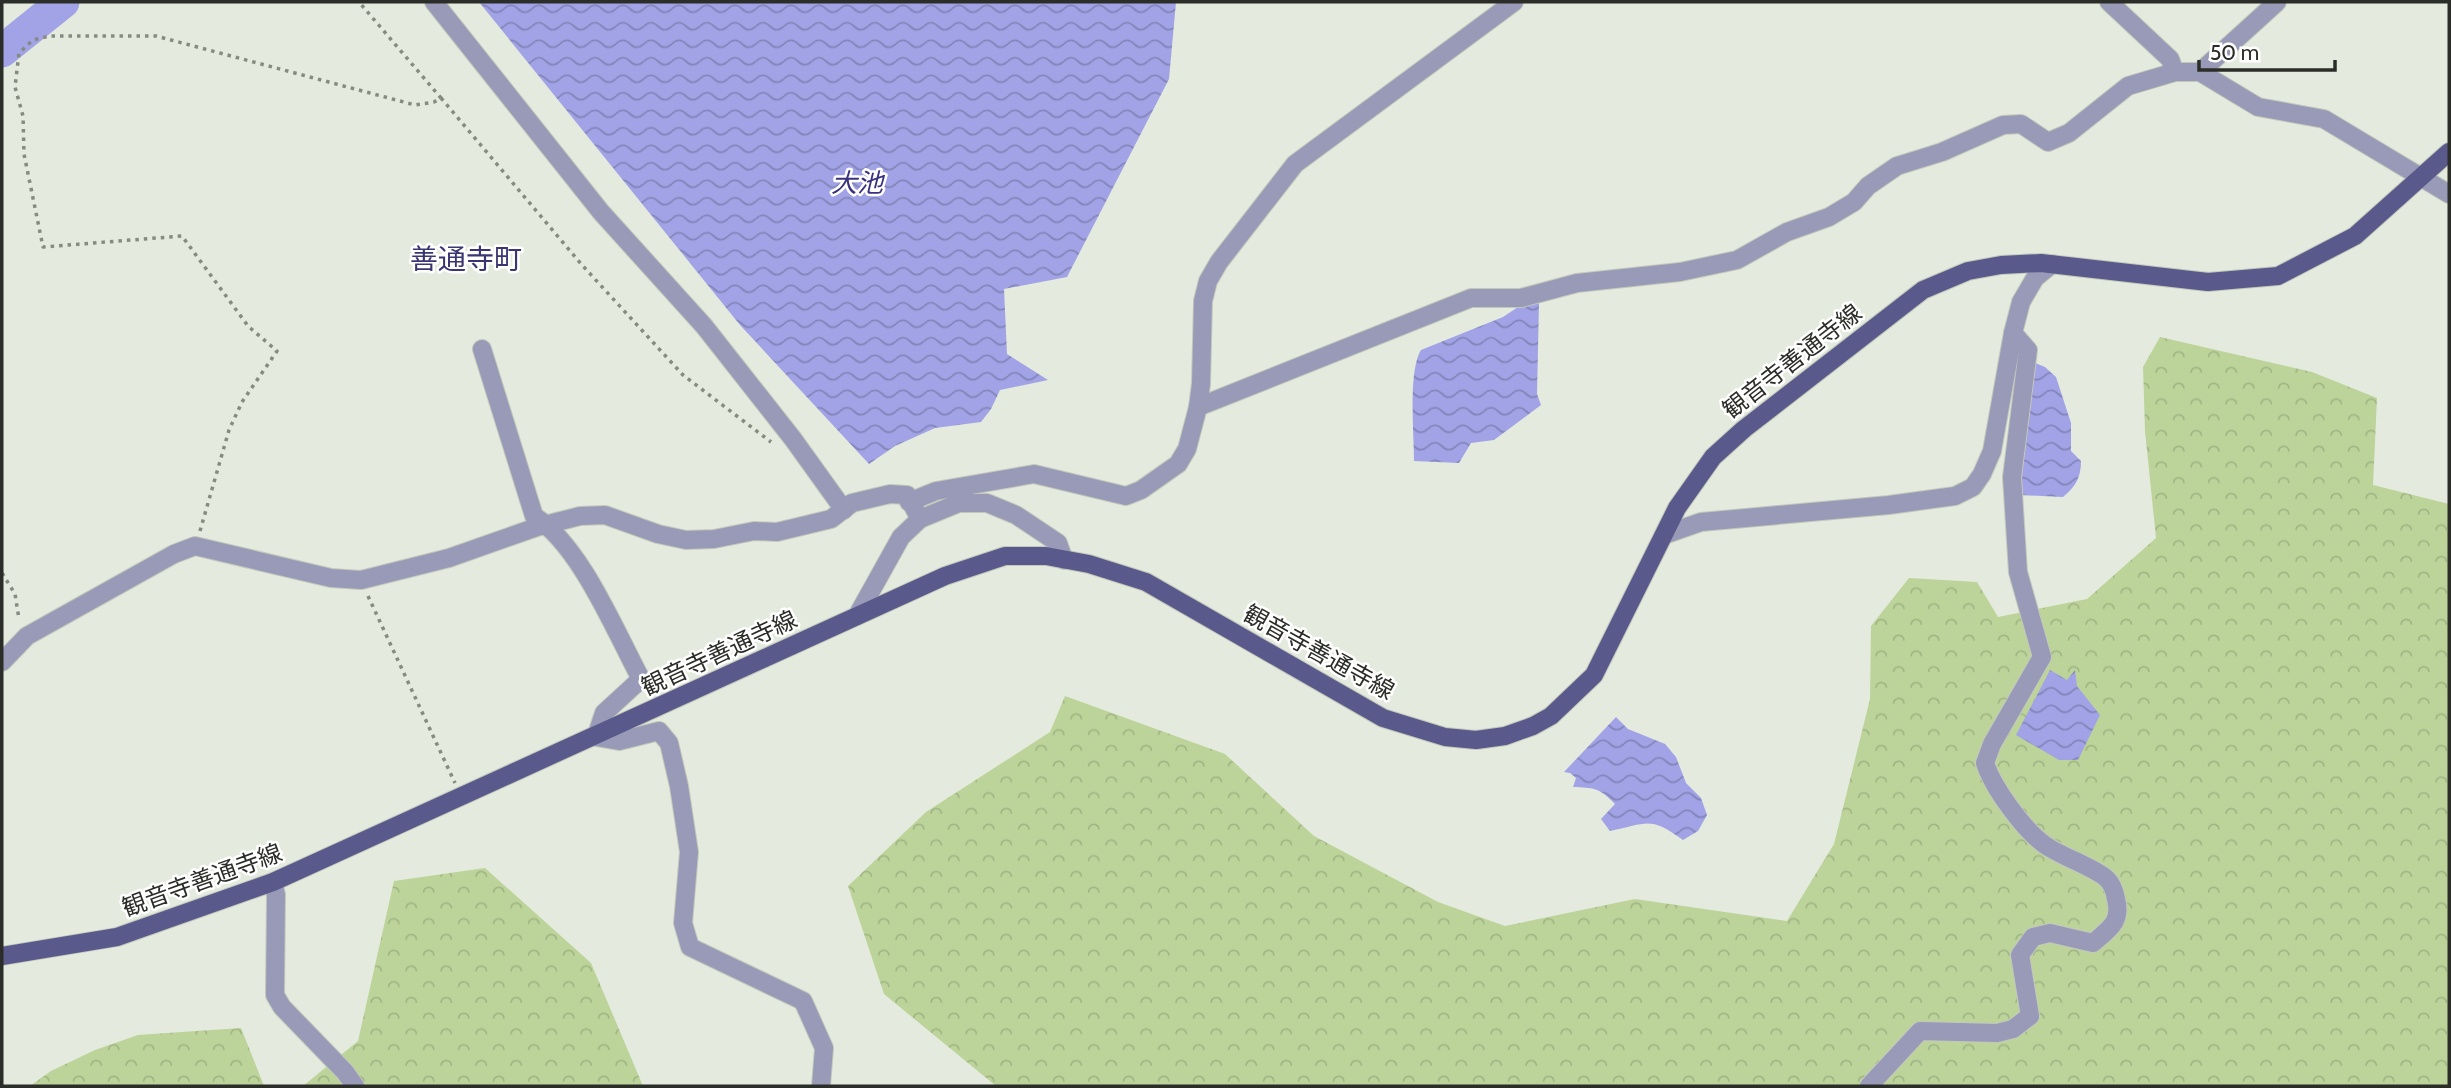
<svg xmlns="http://www.w3.org/2000/svg" width="2451" height="1088" viewBox="0 0 2451 1088" font-family="Cabin,'Noto Sans JP',sans-serif">
<style>
.forest{fill:url(#forest-crowns)}
.water{fill:url(#water-waves)}
.lines{fill:none;stroke-linecap:round;stroke-linejoin:round}
.river{stroke:#a1a3e6;stroke-width:33}
.minor-casing{stroke:#c3c8bc;stroke-width:20}
.major-casing{stroke:#c3c8bc;stroke-width:20}
.path{stroke:#868a81;stroke-width:3.5;stroke-dasharray:3.5 5;stroke-linecap:butt}
.minor{stroke:#989ab7;stroke-width:18}
.major{stroke:#59598c;stroke-width:18}
.labels{text-anchor:middle;dominant-baseline:central;stroke-width:5;stroke-linejoin:round;paint-order:stroke}
.street-label{font-size:24px;fill:#2b2d28;stroke:#fff}
.water-label{font-size:26px;font-style:italic;fill:#393280;stroke:#fff}
.quarter-label{font-size:28px;fill:#393672;stroke:#fff}
</style>
<defs>
<pattern id="forest-crowns" width="20" height="18" patternUnits="userSpaceOnUse" patternTransform="scale(1.75)"><rect width="20" height="18" fill="#bcd49a"/><path d="M2 6a3 3 0 1 1 6 0M12 15a3 3 0 1 1 6 0" fill="none" stroke="#a2b685"/></pattern>
<pattern id="water-waves" width="16" height="10" patternUnits="userSpaceOnUse" patternTransform="scale(1.75)"><rect width="16" height="10" fill="#a1a3e6"/><path d="M0 5q4-4 8 0t8 0" fill="none" stroke="#8385ba"/></pattern>
</defs>
<rect width="100%" height="100%" fill="#e4eadd"/>
<g class="forest">
<path d="M 2160,337 L 2312,372 L 2377,398 L 2373,485 L 2449,504 L 2449,1086 L 996,1086 L 884,994 L 848,886 L 926,812 L 1050,732 L 1065,696 L 1225,754 L 1314,836 L 1438,902 L 1505,926 L 1635,899 L 1787,921 L 1834,844 L 1870,699 L 1871,626 L 1909,578 L 1977,582 L 1998,617 L 2087,599 L 2156,538 L 2145,431 L 2143,367 Z"/>
<path d="M 485,868 L 591,963 L 643,1086 L 303,1086 L 358,1041 L 394,881 Z"/>
<path d="M 241,1028 L 264,1086 L 30,1086 L 51,1071 L 95,1050 L 138,1035 Z"/>
</g>
<g class="water">
<path d="M 479,2 L 1176,2 L 1169,79 L 1067,277 L 1004,289 L 1007,354 L 1048,380 L 1000,390 L 991,409 L 981,422 L 935,428 L 895,446 L 869,464 L 740,325 Z"/>
<path d="M 1539,303 L 1537,394 L 1541,405 L 1494,440 L 1471,443 L 1459,463 L 1414,461 C 1414,434 1408,371 1421,350 L 1503,317 L 1521,305 Z"/>
<path d="M 2033,362 L 2045,367 L 2056,377 L 2071,423 L 2071,451 L 2081,461 C 2081,478 2075,487 2063,497 L 2020,495 L 2018,469 Z"/>
<path d="M 2050,670 L 2067,680 L 2075,670 L 2077,686 L 2100,715 L 2078,760 L 2059,760 L 2016,735 Z"/>
<path d="M 1616,717 L 1628,729 L 1665,744 L 1676,757 L 1686,783 L 1701,798 L 1707,815 L 1698,831 L 1683,840 C 1650,816 1648,823 1610,831 L 1601,819 L 1615,804 C 1599,787 1593,788 1573,787 L 1576,778 L 1570,773 L 1564,772 Z"/>
</g>
<g class="lines">
<path class="river" d="M 2,51 L 63,2"/>
<defs>
<g id="minor">
<path d="M 434,2 L 601,212 L 704,326 L 793,439 L 844,510"/>
<path d="M 2109,2 L 2170,59 L 2175,72"/>
<path d="M 2200,72 L 2277,2"/>
<path d="M 482,349 L 534,516 C 581,546 615,631 641,679 L 604,713 L 596,737 L 619,741 L 659,731 L 669,743 L 679,786 L 689,852 L 683,923 L 690,947 L 803,1001 L 824,1048 L 821,1086"/>
<path d="M 1198,407 L 1471,298 L 1521,298 L 1577,283 L 1680,272 L 1737,260 L 1787,232 L 1829,217 L 1854,202 L 1868,186 L 1897,166 L 1942,152 L 2003,125 L 2021,124 L 2048,142 L 2069,133 L 2128,86 L 2175,72 L 2200,72 L 2258,107 L 2324,119 L 2449,194"/>
<path d="M 909,502 L 936,491 L 1034,474 L 1126,496 L 1141,490 L 1178,464 L 1187,449 L 1198,407 L 1201,384 L 1203,301 L 1208,281 L 1219,262 L 1295,164 L 1514,2"/>
<path d="M 1664,535 L 1701,522 L 1889,505 L 1955,496 L 1973,487 L 1982,474 L 1992,451 L 2013,333 L 2021,302 L 2035,278 L 2052,264"/>
<path d="M 857,616 L 901,537 L 920,519 L 959,503 L 987,503 L 1016,515 L 1058,543 L 1064,560"/>
<path d="M 2,662 L 27,636 L 174,554 L 195,546 L 331,578 L 361,580 L 449,558 L 537,527 L 580,516 L 605,515 L 658,534 L 686,540 L 714,539 L 754,531 L 777,532 L 831,519 L 852,503 L 890,494 L 907,495 L 920,519"/>
<path d="M 273,882 L 276,895 L 275,995 L 282,1007 L 345,1072 L 355,1086"/>
<path d="M 1869,1086 L 1920,1031 L 1997,1033 L 2013,1029 L 2030,1016 L 2020,955 L 2033,937 L 2050,933 L 2093,943 C 2109,929 2122,922 2116,899 C 2115,893 2112,884 2107,879 C 2094,867 2062,857 2045,845 C 2024,830 1993,788 1985,763 L 1992,744 L 2042,657 L 2018,572 L 2012,477 L 2028,350 L 2013,333"/>
</g>
<path id="major" d="M 2,956 L 117,937 L 273,882 L 945,576 L 1005,556 L 1046,556 L 1089,564 L 1146,582 L 1383,718 L 1445,737 L 1476,740 L 1505,736 L 1533,726 L 1551,716 L 1594,675 L 1677,508 L 1713,457 L 1744,429 L 1923,290 L 1968,271 L 2001,265 L 2041,263 L 2208,282 L 2278,276 L 2355,236 L 2449,152"/>
</defs>
<use href="#minor" class="minor-casing"/>
<use href="#major" class="major-casing"/>
<g class="path">
<path d="M 441,98 L 582,265 L 683,375 L 771,442"/>
<path d="M 200,531 L 229,430 L 242,402 L 277,351 L 248,326 L 182,236 L 43,247 L 24,154 L 23,116 L 15,87 L 19,53 L 33,40 L 49,36 L 156,36 L 415,105 L 434,102 L 441,98 L 359,2"/>
<path d="M 2,573 L 15,594 L 19,619"/>
<path d="M 368,596 L 455,783"/>
</g>
<use href="#minor" class="minor"/>
<use href="#major" class="major"/>
</g>
<g class="labels">
<g class="street-label">
<text transform="translate(1792 361) rotate(-38)">観音寺善通寺線</text>
<text transform="translate(1319 652) rotate(29)">観音寺善通寺線</text>
<text transform="translate(719 653) rotate(-25)">観音寺善通寺線</text>
<text transform="translate(202 880) rotate(-20)">観音寺善通寺線</text>
</g>
<g class="water-label">
<text x="857" y="183">大池</text>
</g>
<g class="quarter-label">
<text x="466" y="259">善通寺町</text>
</g>
</g>
<rect width="2451" height="1088" fill="none" stroke="#2b2d28" stroke-width="7"/>
<path d="M2199 60v10h136v-10" fill="none" stroke="#2b2d28" stroke-width="3.5"/>
<text x="2210" y="60" font-size="21" fill="#2b2d28" stroke="#ffffff" stroke-width="5" paint-order="stroke">50 m</text>
</svg>
